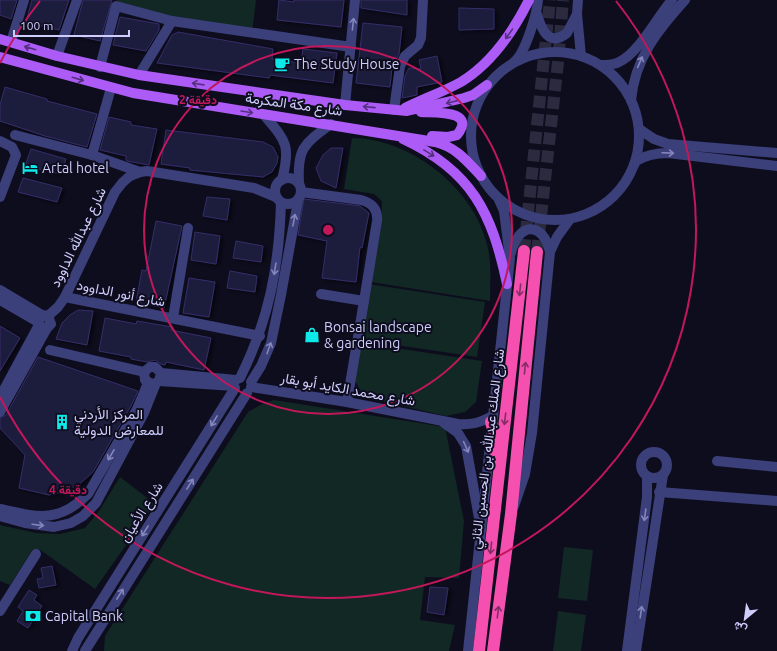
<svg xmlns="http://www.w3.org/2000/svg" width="777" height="651" viewBox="0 0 777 651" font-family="Ubuntu,Vazirmatn,sans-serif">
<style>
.green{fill:#112825}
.building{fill:#1e1a3e;stroke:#342e68;filter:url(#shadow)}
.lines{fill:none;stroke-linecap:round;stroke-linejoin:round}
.highway-tunnel{stroke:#2b2a3f;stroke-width:12;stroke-dasharray:12 6;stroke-linecap:butt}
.minor{stroke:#3b3f7a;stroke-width:10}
.major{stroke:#ac5bf6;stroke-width:10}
.highway{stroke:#f54faf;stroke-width:12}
.oneway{stroke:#8486bb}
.oneway2{stroke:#55307f}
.oneway3{stroke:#822e66}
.ring{fill:none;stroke:#c2185b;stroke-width:2}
.labels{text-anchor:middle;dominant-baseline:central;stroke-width:4;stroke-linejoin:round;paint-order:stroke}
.poi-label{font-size:14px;fill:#cecdfc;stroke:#0e0d1e;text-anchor:start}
.street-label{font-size:14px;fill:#cecdfc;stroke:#0e0d1e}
.centre{fill:#c2185b;stroke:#0e0d1e;stroke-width:2}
.ring-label{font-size:12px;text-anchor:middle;font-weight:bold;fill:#c2185b;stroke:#0e0d1e;stroke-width:4;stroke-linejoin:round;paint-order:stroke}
</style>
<defs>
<filter id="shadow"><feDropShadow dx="3" dy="1.5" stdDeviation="2" flood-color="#0009"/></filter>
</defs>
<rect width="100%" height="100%" fill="#0e0d1e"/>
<g class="green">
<path d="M 117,0 L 256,0 L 252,33 L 116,6 Z"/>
<path d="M 352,138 C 409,138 473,187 487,244 C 492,262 490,282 490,301 L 371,282 L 381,226 L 382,201 L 374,194 L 344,189 Z"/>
<path d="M 369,284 L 485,302 L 477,357 L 363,340 Z"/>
<path d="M 362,343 L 482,361 L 476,402 L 465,412 L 446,416 L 364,397 L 354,379 Z"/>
<path d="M 274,400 L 445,427 L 464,521 L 459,578 L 425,577 L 420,620 L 455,625 L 449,651 L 104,651 L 105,636 L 248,412 L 262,404 Z"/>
<path d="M 120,477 L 155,504 L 95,589 L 42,551 L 33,549 L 10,585 L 0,581 L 0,525 L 36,533 L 60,534 L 85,528 L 99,511 Z"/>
<path d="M 564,547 L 593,550 L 587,601 L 558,598 Z"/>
<path d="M 558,611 L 586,615 L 581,651 L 553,651 Z"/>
</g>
<g class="building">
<path d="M 0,0 L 17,0 L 11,19 L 0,15 Z"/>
<path d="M 32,0 L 69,0 L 59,30 L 26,22 Z"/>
<path d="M 83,0 L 112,0 L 100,41 L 74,35 Z"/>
<path d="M 279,0 L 294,2 L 294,0 L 344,0 L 341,27 L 277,20 Z"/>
<path d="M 361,0 L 407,0 L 407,15 L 361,8 Z"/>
<path d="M 459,8 L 494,9 L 494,29 L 459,30 Z"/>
<path d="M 120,17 L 159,24 L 159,30 L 146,51 L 113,45 Z"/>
<path d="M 363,23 L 402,27 L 399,54 L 397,58 L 393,57 L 390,87 L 356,83 Z"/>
<path d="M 178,32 L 273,49 L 272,59 L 301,63 L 303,49 L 337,53 L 333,83 L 270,75 L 269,78 L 157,63 L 172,35 Z"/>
<path d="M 437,56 L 442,82 L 417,87 L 417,95 L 402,98 L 405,76 L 409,68 L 421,69 L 419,60 Z"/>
<path d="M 5,87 L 47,99 L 47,101 L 97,114 L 87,147 L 45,136 L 0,121 L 0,105 Z"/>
<path d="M 109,117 L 131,122 L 131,125 L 157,129 L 149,165 L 127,161 L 126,160 L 126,156 L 100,150 Z"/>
<path d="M 166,130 L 263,142 L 273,147 L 278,157 L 277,163 L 272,172 L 263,177 L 190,170 L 190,168 L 161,164 Z"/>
<path d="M 331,148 L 343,148 L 336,188 L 321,181 L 316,168 L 323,155 Z"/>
<path d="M 31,149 L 66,159 L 61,174 L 25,166 Z"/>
<path d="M 23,178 L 62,188 L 57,202 L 18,192 Z"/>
<path d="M 207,197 L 230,199 L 227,220 L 203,216 Z"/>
<path d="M 304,199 L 360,206 L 369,213 L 362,248 L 360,247 L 356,282 L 322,278 L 327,241 L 298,235 Z"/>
<path d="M 156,221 L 182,226 L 164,308 L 136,302 L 142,270 L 146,271 Z"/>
<path d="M 195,232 L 220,236 L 216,264 L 191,260 Z"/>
<path d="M 236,241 L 263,246 L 261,262 L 233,258 Z"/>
<path d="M 230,271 L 257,276 L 255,292 L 227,288 Z"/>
<path d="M 189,278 L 215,282 L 209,317 L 183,313 Z"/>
<path d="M 78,310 L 93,311 L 87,345 L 56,339 L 62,323 L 70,315 Z"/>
<path d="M 105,318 L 136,324 L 137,321 L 172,327 L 171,330 L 211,338 L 204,370 L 166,362 L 165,365 L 161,364 L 155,360 L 147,362 L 131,359 L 131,357 L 99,351 Z"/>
<path d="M 0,326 L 20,338 L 0,371 Z"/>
<path d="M 38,357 L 138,391 L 131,406 L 93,472 L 73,490 L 49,495 L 19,488 L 25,455 L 0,428 L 0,418 L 6,415 Z"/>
<path d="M 52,566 L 56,585 L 39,588 L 37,579 L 43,578 L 41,568 Z"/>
<path d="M 430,587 L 448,588 L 444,615 L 427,612 Z"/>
<path d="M 29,590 L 37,595 L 34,600 L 42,606 L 28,628 L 17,621 L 23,611 L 18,607 Z"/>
</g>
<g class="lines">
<g class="highway-tunnel">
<path d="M 524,251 L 550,0"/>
<path d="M 537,252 L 558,62 L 563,0"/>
</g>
<g class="minor">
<path d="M 578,0 L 577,14 L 581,56"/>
<path d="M 537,14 C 541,28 548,48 567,33 L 577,14"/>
<path d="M 11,42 L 24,0"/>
<circle cx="555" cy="136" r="84"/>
<path d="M 57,56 L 77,0"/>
<path d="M 514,62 C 525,54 537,14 538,0"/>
<path d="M 601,65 C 607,65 614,65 619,62 C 639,53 657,17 672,0"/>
<path d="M 100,67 L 116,6 L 172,21 L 351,47"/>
<path d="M 139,75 L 172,21"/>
<path d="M 631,100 C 635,58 658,30 685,0"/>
<path d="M 345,105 L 355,0"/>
<path d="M 394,110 L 400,66 L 405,56 L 418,45 L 421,38 L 423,0"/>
<path d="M 264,115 C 286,141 291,145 282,180"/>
<path d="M 639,129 L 654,139 L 668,144 L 777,153"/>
<path d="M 15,135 L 92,155 L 140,172"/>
<path d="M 0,141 L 12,147 L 16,155 L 0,197"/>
<path d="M 92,155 L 111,88"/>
<path d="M 634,165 L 636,161 C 646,155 656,153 668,153 L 777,166"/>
<circle cx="288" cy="191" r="13"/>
<path d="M 299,183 C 297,148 304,144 331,124"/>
<path d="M 301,192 L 361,200 C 372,203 378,209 377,221 L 364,301"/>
<path d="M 511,253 C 518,222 543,221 550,252"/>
<path d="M 0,290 L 42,315 L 48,316 L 51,324 L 47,328 L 41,327 L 38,322 L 42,315"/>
<path d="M 321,294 L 364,301 L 347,402"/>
<path d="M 65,297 L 260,336"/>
<path d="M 0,300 L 38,322"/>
<path d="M 48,316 L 58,307 L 65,297 L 115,192 L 123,182 L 130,176 L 140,172 L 147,171 L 254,188 L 276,197"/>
<path d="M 173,318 L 188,228"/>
<path d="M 50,350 L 144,372"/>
<path d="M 161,373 L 236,380"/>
<path d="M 240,378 C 269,320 279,267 281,203"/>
<path d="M 159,381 L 234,386"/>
<path d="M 251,382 L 261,366 L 271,343 L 281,295 L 298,201"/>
<path d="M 251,387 L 347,402 L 458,424 C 471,425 480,423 492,416"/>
<path d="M 0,397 L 39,325"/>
<path d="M 0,412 L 47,328"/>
<path d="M 444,423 L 458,433 L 466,446 L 479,518"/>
<circle cx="654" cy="465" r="13"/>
<path d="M 717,461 L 777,467"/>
<path d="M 659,492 L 777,501"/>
<path d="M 514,506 L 525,474 L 532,433 L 550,252 L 557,237 L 570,219"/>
<path d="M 0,509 C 37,517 58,524 88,494 L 137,409 L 148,383"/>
<path d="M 0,516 L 25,523 L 54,527 L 71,523 L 83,516 L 96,503 L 144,413 L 156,383 L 159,381 L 161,373 L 155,367 L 150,367 L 144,372 L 145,380 L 152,384 L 156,383"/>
<path d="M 0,611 L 36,554"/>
<path d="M 72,651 L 78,638 L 235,388"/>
<path d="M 85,651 L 247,393"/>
<path d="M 468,651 L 510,258 L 504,211 L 499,200"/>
<path d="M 627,651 L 647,497 L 647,476"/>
<path d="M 636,651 L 663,475"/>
</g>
<g class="major">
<path d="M 0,39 L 57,56 L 139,75 L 345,105 L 407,111 L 464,98 L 473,95 L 487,85"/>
<path d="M 0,57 L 133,93 L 435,142 C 456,147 467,161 481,176"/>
<path d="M 405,108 C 423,99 443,92 461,82 C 492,63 513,32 529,0"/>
<path d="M 421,112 C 435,113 477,110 457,135 L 448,137 L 432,136"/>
<path d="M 403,139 C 472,171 492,213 507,284"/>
</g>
<g class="highway">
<path d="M 491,422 L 495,436 L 494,450"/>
<path d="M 479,651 L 524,251"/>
<path d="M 493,651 L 511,514 L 537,252"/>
</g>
</g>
<defs><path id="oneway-shaft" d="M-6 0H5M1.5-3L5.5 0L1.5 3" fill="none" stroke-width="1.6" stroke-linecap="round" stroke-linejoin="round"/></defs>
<g class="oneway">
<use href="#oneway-shaft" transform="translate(353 24) rotate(-84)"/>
<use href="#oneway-shaft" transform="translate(640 62) rotate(-67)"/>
<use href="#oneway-shaft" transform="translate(668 153) rotate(2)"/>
<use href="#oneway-shaft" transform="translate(294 220) rotate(-79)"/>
<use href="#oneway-shaft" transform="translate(275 269) rotate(99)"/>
<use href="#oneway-shaft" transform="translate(269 348) rotate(-71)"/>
<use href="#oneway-shaft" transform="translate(214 421) rotate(122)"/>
<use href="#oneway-shaft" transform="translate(466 447) rotate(66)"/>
<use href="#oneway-shaft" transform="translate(111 455) rotate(120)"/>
<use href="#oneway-shaft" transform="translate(190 484) rotate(-58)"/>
<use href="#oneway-shaft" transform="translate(645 515) rotate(98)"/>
<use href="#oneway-shaft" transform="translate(38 525) rotate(7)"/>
<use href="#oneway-shaft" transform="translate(145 531) rotate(122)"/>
<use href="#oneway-shaft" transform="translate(120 594) rotate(-58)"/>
<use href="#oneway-shaft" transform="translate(641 612) rotate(-82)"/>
</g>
<g class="oneway2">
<use href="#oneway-shaft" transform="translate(509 34) rotate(126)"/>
<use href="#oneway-shaft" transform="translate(30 48) rotate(-164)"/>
<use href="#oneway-shaft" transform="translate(78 79) rotate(16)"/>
<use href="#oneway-shaft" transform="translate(198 84) rotate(-172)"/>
<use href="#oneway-shaft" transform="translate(452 102) rotate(166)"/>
<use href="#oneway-shaft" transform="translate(369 107) rotate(-174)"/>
<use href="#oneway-shaft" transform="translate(247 112) rotate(9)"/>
<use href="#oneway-shaft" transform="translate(429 153) rotate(31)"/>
</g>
<g class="oneway3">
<use href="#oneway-shaft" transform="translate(520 290) rotate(96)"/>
<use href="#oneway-shaft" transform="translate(525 368) rotate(-84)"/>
<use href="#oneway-shaft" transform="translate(505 419) rotate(97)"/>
<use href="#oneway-shaft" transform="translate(491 548) rotate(96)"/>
<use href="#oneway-shaft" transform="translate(498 612) rotate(-83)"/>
</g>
<g class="ring">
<circle cx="328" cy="230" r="184"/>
<path d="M0 63A368 368 0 0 1 40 1M616 1A368 368 0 1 1 0 397"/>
</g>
<defs>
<symbol id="cafe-bare" viewBox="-9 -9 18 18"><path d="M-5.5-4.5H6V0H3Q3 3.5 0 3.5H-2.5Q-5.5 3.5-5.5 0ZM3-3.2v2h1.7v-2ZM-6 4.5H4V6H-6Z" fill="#0de8e8" stroke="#0e0d1e" stroke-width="2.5" paint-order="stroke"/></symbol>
<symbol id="hotel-bare" viewBox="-9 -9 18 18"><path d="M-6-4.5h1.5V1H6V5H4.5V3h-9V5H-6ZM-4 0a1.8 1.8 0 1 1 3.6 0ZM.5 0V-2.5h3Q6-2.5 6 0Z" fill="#0de8e8" stroke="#0e0d1e" stroke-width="2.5" paint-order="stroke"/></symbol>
<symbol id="shop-bare" viewBox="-9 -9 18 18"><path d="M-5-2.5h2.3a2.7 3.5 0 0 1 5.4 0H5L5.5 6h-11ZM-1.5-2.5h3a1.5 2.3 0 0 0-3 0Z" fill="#0de8e8" stroke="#0e0d1e" stroke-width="2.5" paint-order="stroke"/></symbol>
<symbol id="building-bare" viewBox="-9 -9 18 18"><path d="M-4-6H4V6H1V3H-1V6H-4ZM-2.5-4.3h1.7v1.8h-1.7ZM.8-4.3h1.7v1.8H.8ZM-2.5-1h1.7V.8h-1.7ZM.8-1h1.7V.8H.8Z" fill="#0de8e8" stroke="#0e0d1e" stroke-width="2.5" paint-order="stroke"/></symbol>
<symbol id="bank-bare" viewBox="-9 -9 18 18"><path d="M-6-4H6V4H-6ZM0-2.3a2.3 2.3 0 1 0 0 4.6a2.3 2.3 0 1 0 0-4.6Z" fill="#0de8e8" stroke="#0e0d1e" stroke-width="2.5" paint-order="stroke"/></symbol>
</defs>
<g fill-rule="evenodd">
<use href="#cafe-bare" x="271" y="53" width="22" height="22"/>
<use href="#hotel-bare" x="19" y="157" width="22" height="22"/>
<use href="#shop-bare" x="301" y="324" width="22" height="22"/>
<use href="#building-bare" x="51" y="411" width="22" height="22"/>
<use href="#bank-bare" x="22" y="605" width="22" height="22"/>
</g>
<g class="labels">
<g class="poi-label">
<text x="294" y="64">The Study House</text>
<text x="42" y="168">Artal hotel</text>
<text x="324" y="327">Bonsai landscape<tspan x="324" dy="16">&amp; gardening</tspan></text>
<text x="74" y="414">المركز الأردني<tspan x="74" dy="16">للمعارض الدولية</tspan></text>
<text x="45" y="616">Capital Bank</text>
</g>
<g class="street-label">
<text transform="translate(294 104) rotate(8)">شارع مكة المكرمة</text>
<text transform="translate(78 237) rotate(-64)">شارع عبدالله الداوود</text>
<text transform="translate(121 293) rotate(11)">شارع أنور الداوود</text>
<text transform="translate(348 389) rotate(10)">شارع محمد الكايد أبو بقار</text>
<text transform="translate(487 449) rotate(-83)">شارع الملك عبدالله بن الحسين الثاني</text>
<text transform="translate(141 512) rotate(-58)">شارع الأعيان</text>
</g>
</g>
<circle cx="328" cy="230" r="6" class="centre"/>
<g class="ring-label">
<text x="198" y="104">2 دقيقة</text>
<text x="68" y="494">4 دقيقة</text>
</g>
<g transform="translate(745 619) rotate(209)" stroke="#0e0d1e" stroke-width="3" paint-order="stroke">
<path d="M0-3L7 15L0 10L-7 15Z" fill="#cecdfc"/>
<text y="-6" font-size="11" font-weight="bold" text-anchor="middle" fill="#cecdfc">ش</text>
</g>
<path d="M14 30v6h115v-6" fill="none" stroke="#cecdfc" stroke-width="2"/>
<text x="20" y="30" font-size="12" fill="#cecdfc" stroke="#0e0d1e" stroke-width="3" paint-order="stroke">100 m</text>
</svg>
